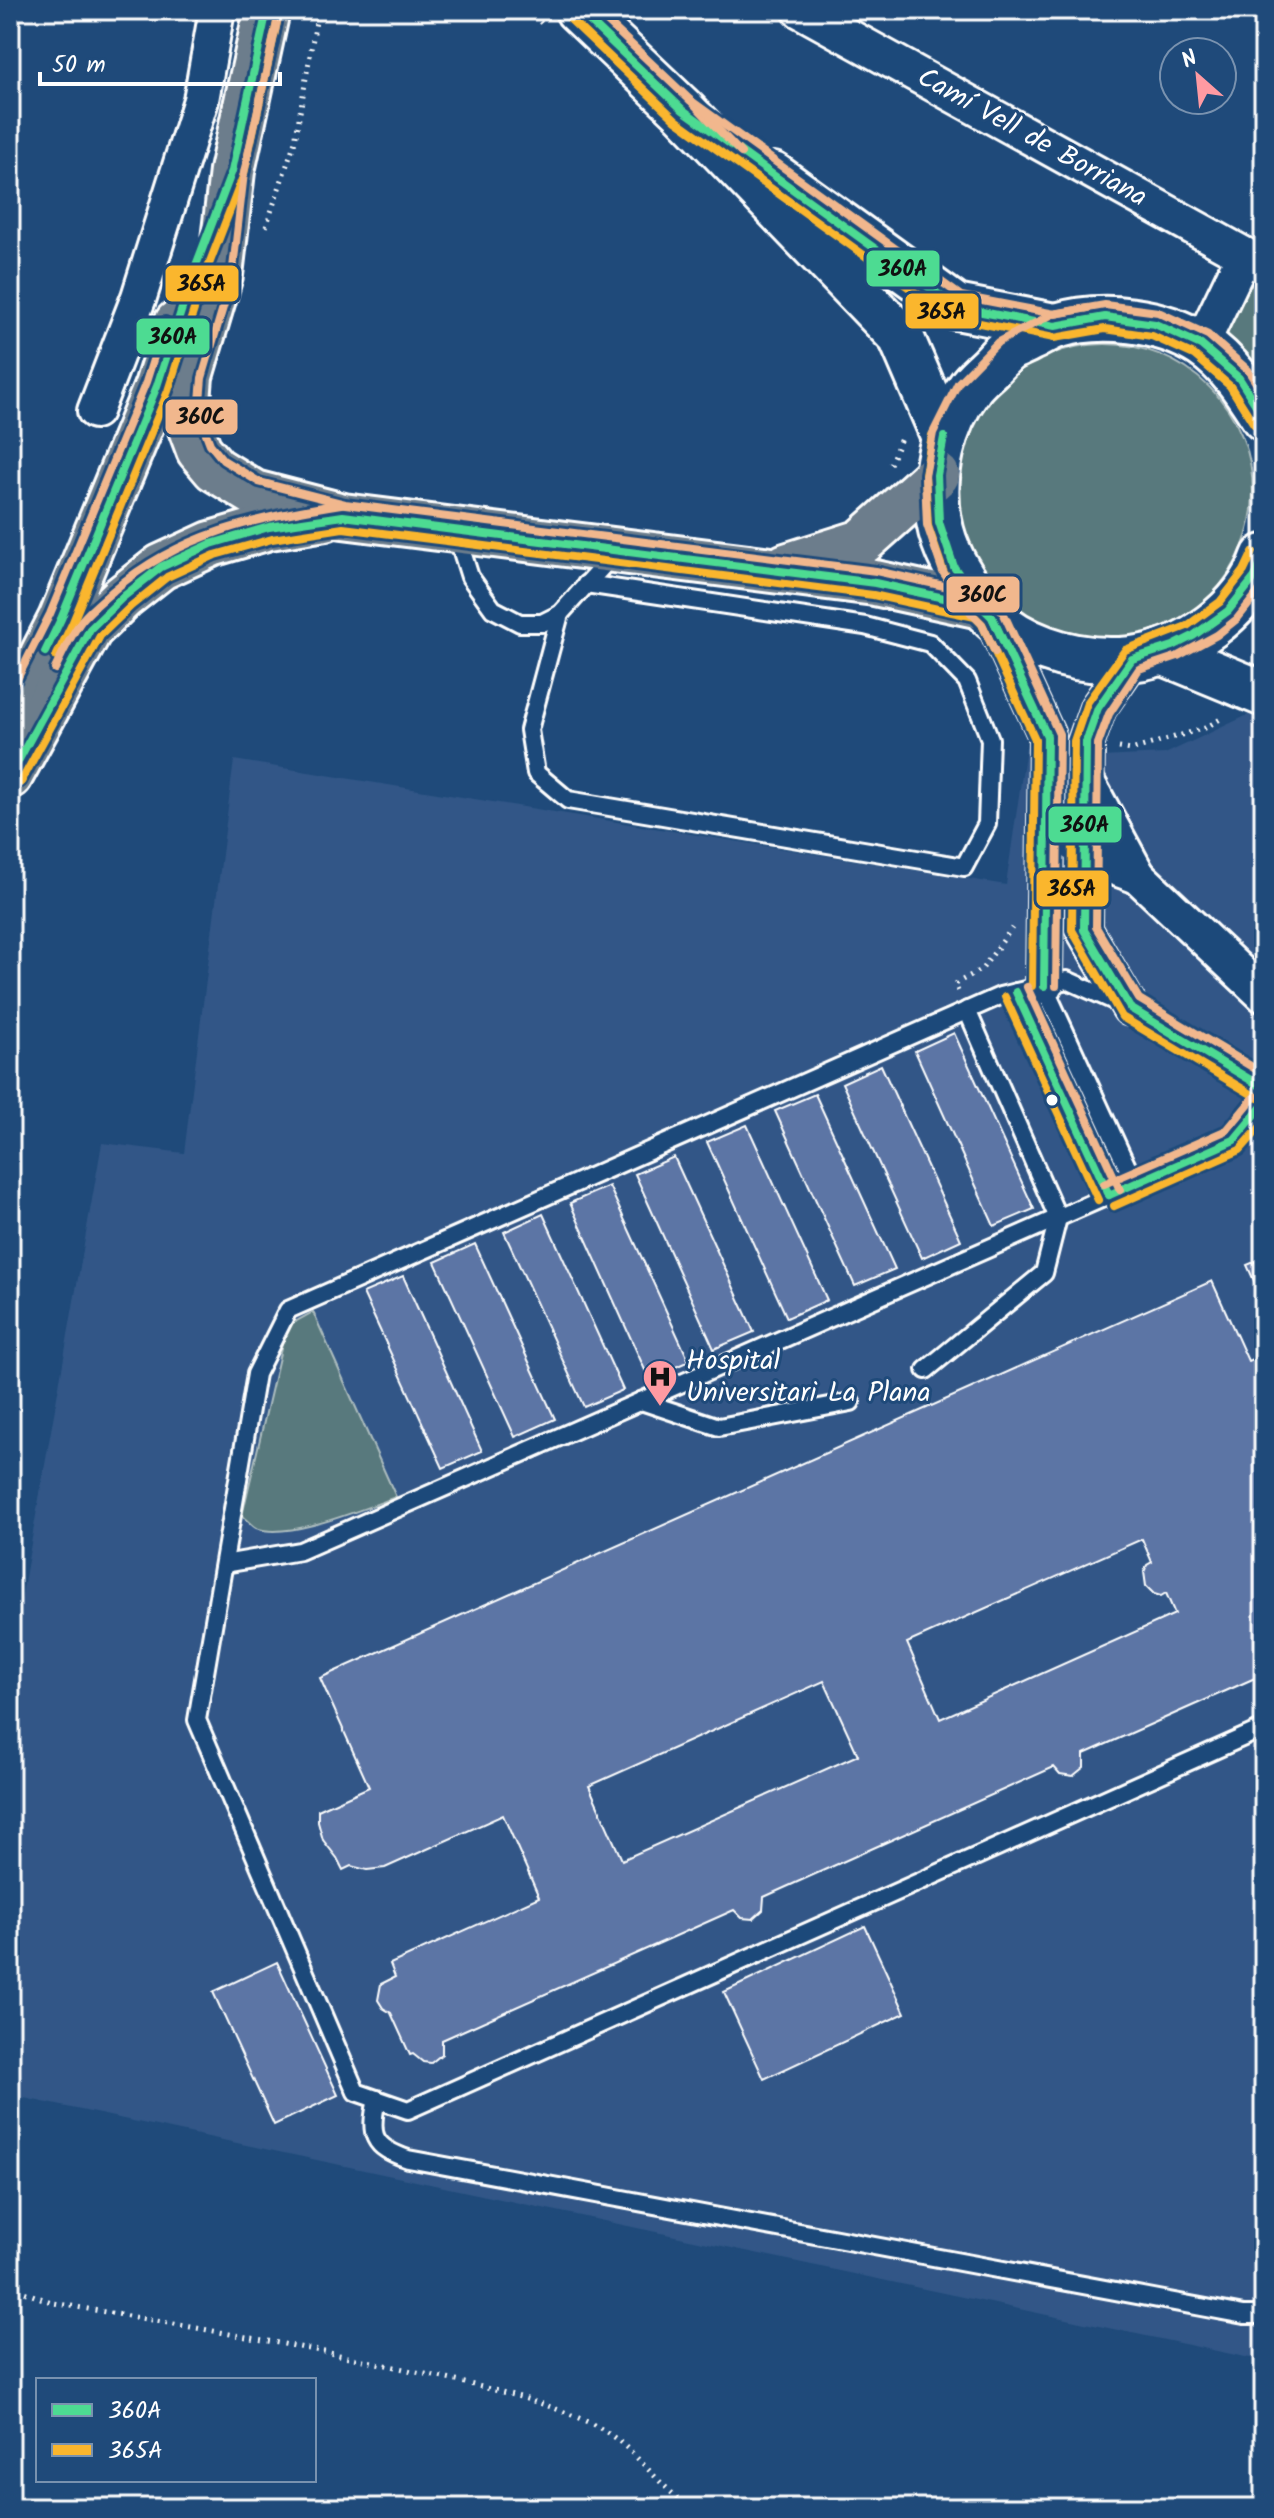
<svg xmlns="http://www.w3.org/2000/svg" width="1274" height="2518" viewBox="0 0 1274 2518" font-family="Kalam,sans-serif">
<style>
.built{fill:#315787}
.green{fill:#59797d;stroke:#acbcbe;stroke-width:2}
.building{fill:#5b74a5;stroke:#fff;stroke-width:2;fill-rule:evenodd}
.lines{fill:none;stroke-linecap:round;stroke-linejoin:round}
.service-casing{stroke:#fff;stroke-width:22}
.minor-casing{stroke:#fff;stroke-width:40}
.secondary-casing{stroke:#fff;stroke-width:50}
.trunk-casing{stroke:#fff;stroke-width:50}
.path{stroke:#fff;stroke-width:5;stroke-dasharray:2 6;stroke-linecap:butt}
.service{stroke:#1f4a7a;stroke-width:16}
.minor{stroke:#1f4a7a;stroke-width:34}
.secondary{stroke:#1f4a7a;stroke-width:44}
.trunk{stroke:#6c7d8c;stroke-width:44}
.bus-1-casing{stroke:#1f4a7a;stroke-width:14}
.bus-2-casing{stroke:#1f4a7a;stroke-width:14}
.bus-3-casing{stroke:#1f4a7a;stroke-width:14}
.bus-1{stroke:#4ddb92;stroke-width:8}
.bus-2{stroke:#fab62d;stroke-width:8}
.bus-3{stroke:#f1b78d;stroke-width:8}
.bus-dot{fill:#fff;stroke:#1f4a7a;stroke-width:3}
.labels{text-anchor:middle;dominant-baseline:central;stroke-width:6;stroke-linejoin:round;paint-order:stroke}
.street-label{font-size:28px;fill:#fff;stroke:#1f4a7a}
.poi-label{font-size:28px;fill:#fff;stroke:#1f4a7a;text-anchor:start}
.line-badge{stroke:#1f4a7a;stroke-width:3}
.pale-badge-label{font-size:22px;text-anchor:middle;font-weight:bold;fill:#111}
</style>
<rect width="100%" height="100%" fill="#1f4a7a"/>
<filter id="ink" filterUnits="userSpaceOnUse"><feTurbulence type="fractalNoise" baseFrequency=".0125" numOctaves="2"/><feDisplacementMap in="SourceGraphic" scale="16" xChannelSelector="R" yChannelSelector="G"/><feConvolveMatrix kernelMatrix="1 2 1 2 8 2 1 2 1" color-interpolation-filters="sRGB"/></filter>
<g filter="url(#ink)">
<path class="built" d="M 1250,714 L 1264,728 L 1264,2361 L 10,2095 L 10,1662 L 102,1143 L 184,1153 L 234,760 L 1006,885 L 1026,747 L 1100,757 L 1165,754 Z"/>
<g class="green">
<path d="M 1261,281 L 1264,283 L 1264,377 L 1256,365 L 1225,338 C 1230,317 1238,288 1261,281 Z"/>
<circle cx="1105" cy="492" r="148"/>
<path d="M 313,1312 L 396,1497 C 364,1508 288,1541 256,1528 C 252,1526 246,1519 242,1516 L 286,1327 Z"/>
</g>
<g class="building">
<path d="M 954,1033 L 1034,1209 L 994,1226 L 915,1051 Z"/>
<path d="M 881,1065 L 961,1240 L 922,1258 L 842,1083 Z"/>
<path d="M 815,1094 L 895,1269 L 855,1286 L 775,1111 Z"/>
<path d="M 747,1125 L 827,1300 L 787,1318 L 707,1142 Z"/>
<path d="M 674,1157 L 754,1332 L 714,1349 L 635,1174 Z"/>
<path d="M 609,1186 L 689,1361 L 649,1379 L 570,1203 Z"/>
<path d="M 543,1214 L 623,1390 L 584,1407 L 504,1232 Z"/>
<path d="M 475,1244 L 555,1419 L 515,1437 L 435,1262 Z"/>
<path d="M 1264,1258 L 1264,1303 L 1247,1265 Z"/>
<path d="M 403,1276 L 482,1451 L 443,1468 L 363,1293 Z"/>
<path d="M 1212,1281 L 1248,1361 L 1264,1354 L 1264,1574 L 1258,1577 L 1264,1589 L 1264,1674 L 1084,1754 L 1084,1767 L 1073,1776 L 1060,1774 L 1054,1767 L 764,1897 L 763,1910 L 753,1919 L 742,1918 L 734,1910 L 442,2040 L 442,2054 L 431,2063 L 423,2062 L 413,2054 L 410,2055 L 391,2013 L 383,2008 L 378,2000 L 381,1984 L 395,1977 L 390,1964 L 539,1897 L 503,1815 L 385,1868 L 367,1870 L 351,1866 L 343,1870 L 337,1858 L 323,1840 L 318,1822 L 318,1810 L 369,1787 L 320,1678 ZM 1142,1539 L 1152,1562 L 1147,1565 L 1144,1572 L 1146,1586 L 1154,1594 L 1161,1596 L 1166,1593 L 1175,1614 L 940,1719 L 907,1643 ZM 824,1681 L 858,1755 L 622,1860 L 589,1786 Z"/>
<path d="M 865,1926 L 905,2013 L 764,2079 L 724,1992 Z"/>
<path d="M 277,1962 L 338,2095 L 274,2125 L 213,1992 Z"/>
</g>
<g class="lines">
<defs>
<g id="service">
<path d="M 457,536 L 470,577 L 493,609 L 520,623 L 542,623 L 560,614 L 612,556"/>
<path d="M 560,614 L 529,730 L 536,773 L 568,800 L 964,867 L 987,824 L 990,739 L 967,681 L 930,643 L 865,626 L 586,584"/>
<path d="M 1044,986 L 1135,1184"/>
<path d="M 1016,992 L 1109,1195"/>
<path d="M 1264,1088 L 1130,1008 L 1067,980 L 1000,996 L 288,1310 L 256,1374 L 197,1720 L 356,2092 L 408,2110 L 1264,1728"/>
<path d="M 926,1370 L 1044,1273 L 1058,1218 L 967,1010"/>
<path d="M 641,1401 L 719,1427 L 851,1402"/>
<path d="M 224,1564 L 300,1551 L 1135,1184 L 1234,1140 L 1264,1104"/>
<path d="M 377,2099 C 369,2135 372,2147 408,2159 L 1244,2315 L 1264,2315"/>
</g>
<g id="minor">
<path d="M 800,10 L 1264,266"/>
<path d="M 1201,345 L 1244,255"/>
<path d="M 95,411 L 139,297 L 201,100 L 217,10"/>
<path d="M 992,617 L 1047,736 L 1044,986"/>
<path d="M 1073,840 L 1085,857 L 1138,876 L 1087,782"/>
<path d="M 1138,876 L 1264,995"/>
<path d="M 1130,1008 L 1084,930 L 1086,742 L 1098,708 L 1132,659"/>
</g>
<g id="secondary">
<path d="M 578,10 L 683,110 L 901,337 L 944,437"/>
<path d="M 773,175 L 956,307 L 1055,326"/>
<path d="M 1264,418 C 1247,391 1229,363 1202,345 C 1161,319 1102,312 1056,326 C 1047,329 1038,335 1029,339 C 1022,343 1013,346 1007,350 C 1001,355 995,362 990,367 C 983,374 974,381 969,389 C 942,425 931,477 939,521 C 944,550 959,574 975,597 C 1008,645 1075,665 1131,659 C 1186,653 1246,610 1264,557"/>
<path d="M 1162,652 L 1264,694"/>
</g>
<g id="trunk">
<path d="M 267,10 L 232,171 L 220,275 L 190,376 L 188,401 L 190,426 L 199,450 L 215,469 L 254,493 L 343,516 L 875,583 L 981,606"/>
<path d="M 786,566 L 862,542 L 937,475"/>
<path d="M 10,719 L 61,619 L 157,386 L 177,323"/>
<path d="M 10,776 L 90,629 L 123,597 L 161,567 L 211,544 L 269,527 L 325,518"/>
</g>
</defs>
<use href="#service" class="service-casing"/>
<use href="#minor" class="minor-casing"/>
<use href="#secondary" class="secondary-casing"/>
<use href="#trunk" class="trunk-casing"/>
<g class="path">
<path d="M 529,10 L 543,25"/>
<path d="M 266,227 L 295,141 L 318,10"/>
<path d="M 890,464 L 902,436"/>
<path d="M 1119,748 L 1131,750 L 1205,728 L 1222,718"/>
<path d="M 958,991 L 955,984 L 982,969 L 1012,928"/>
<path d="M 10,2287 L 54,2303 C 178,2325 303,2345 425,2374 C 483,2387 541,2399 594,2425 C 633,2444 656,2485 691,2508"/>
</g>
<use href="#service" class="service"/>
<use href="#minor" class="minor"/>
<use href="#secondary" class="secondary"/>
<use href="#trunk" class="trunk"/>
<defs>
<g id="bus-1">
<path d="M 578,10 L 683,110 L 956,307 L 1055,326 L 1105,317 L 1155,324 L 1201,345 L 1239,378 L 1264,418"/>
<path d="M 944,437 L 937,475 L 939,522 L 954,567 L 981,606 L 992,617 L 1006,647"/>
<path d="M 1264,557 L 1255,577 L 1228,611 L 1193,636 L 1173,646 L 1132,659 L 1098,708 L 1086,742 L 1084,930 L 1130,1008 L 1264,1088"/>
<path d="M 45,652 L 61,619 L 157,386 L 195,268 L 232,171 L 267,10"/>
<path d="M 10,776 L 90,629 L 123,597 L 161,567 L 211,544 L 269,527 L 343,516 L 875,583 L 981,606 L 992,617 L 1047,736 L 1044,986"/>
<path d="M 1016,992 L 1109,1195"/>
<path d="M 1109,1195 L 1234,1140 L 1264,1104"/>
</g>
<g id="bus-2">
<path d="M 570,19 L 676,120 L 950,317 L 1054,338 L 1105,329 L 1152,336 L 1194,355 L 1230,386 L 1254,424"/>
<path d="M 932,435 L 925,474 L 928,526 L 944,573 L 971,613 L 982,624 L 995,652"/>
<path d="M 1253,552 L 1244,571 L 1220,602 L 1187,626 L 1125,650 L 1087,703 L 1074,741 L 1072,930 L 1122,1017 L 1258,1098"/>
<path d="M 56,657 L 72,624 L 168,391 L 206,272 L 244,174 L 279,13"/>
<path d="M 21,782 L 100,636 L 131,606 L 167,577 L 215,555 L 272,539 L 343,528 L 873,595 L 975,617 L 982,624 L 1035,739 L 1032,986"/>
<path d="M 1005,997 L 1098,1200"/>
<path d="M 1114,1206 L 1240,1150 L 1264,1123"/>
</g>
<g id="bus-3">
<path d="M 595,10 L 691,101 L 741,153"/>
<path d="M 279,13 L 244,173 L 232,277 L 202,378 L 200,401 L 202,423 L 210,444 L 223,460 L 259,482 L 345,504 L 876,571 L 985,595 L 1003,612 L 1059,734 L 1056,986"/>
<path d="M 690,100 L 961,296 L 1055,314 L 1088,308"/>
<path d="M 1264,585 L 1237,619 L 1217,635 L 1178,656 L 1139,669 L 1109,714 L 1098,744 L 1096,927 L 1139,999 L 1264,1074"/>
<path d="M 995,652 L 982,624 L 971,613 L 943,572 L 927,525 L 925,476 L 933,433 L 958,383 L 998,342 L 1053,314 L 1105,305 L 1158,312 L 1208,335 L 1248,370 L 1264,395"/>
<path d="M 55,669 C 63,652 71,635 82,620 C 91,609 103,600 114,590 C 179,534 258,517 341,504"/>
<path d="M 10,693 L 50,614 L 146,382 L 165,322"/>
<path d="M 1027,987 L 1120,1190"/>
<path d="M 1104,1184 L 1227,1130 L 1255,1096"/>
</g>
</defs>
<use href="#bus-1" class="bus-1-casing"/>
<use href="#bus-2" class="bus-2-casing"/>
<use href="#bus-3" class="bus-3-casing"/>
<use href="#bus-1" class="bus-1"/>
<use href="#bus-2" class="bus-2"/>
<use href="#bus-3" class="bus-3"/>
</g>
</g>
<defs>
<symbol id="hospital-pin" viewBox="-11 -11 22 30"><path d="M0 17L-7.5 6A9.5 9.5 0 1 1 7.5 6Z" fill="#ff9aa2" stroke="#1f4a7a"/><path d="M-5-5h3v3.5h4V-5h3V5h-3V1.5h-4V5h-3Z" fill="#111"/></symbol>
</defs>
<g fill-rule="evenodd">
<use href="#hospital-pin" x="640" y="1357" width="40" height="54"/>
</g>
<circle class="bus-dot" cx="1052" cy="1100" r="7"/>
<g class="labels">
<g class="street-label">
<text transform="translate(1032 138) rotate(29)">Camí Vell de Borriana</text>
</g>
<g class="poi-label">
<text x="686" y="1361">Hospital<tspan x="686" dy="32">Universitari La Plana</tspan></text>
</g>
</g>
<g class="line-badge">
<rect x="865" y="249" width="76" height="39" rx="8" fill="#4ddb92"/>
<rect x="164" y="264" width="76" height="39" rx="8" fill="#fab62d"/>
<rect x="904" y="292" width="76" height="38" rx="8" fill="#fab62d"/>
<rect x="135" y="317" width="76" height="39" rx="8" fill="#4ddb92"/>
<rect x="164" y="398" width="75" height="38" rx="8" fill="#f1b78d"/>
<rect x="945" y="575" width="76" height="39" rx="8" fill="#f1b78d"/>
<rect x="1047" y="805" width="76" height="39" rx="8" fill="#4ddb92"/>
<rect x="1035" y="869" width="75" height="39" rx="8" fill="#fab62d"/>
</g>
<g class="pale-badge-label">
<text x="903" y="276">360A</text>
<text x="202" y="291">365A</text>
<text x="942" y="319">365A</text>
<text x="173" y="344">360A</text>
<text x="201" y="424">360C</text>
<text x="983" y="602">360C</text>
<text x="1085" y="832">360A</text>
<text x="1072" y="896">365A</text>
</g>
<rect width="1274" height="2518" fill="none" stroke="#1f4a7a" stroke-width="40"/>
<rect x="20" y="20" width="1234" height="2478" fill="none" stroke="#fff" stroke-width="3" filter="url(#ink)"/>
<rect x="36" y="2378" width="280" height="104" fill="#1f4a7a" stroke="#7992af" stroke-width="2"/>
<rect x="52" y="2404" width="40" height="12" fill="#4ddb92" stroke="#7992af" stroke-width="2"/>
<text x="108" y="2418" font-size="24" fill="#ffffff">360A</text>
<rect x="52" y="2444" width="40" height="12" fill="#fab62d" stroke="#7992af" stroke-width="2"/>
<text x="108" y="2458" font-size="24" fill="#ffffff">365A</text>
<g transform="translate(1198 76) rotate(333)"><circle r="38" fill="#1f4a7a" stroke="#7992af" stroke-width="2"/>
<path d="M0-6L14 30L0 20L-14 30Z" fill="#ff9aa2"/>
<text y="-12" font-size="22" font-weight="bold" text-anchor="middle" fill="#ffffff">N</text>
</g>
<path d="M40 72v12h240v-12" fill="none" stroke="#ffffff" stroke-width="4"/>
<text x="52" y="72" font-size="24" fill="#ffffff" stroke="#1f4a7a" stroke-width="6" paint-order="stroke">50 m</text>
</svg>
